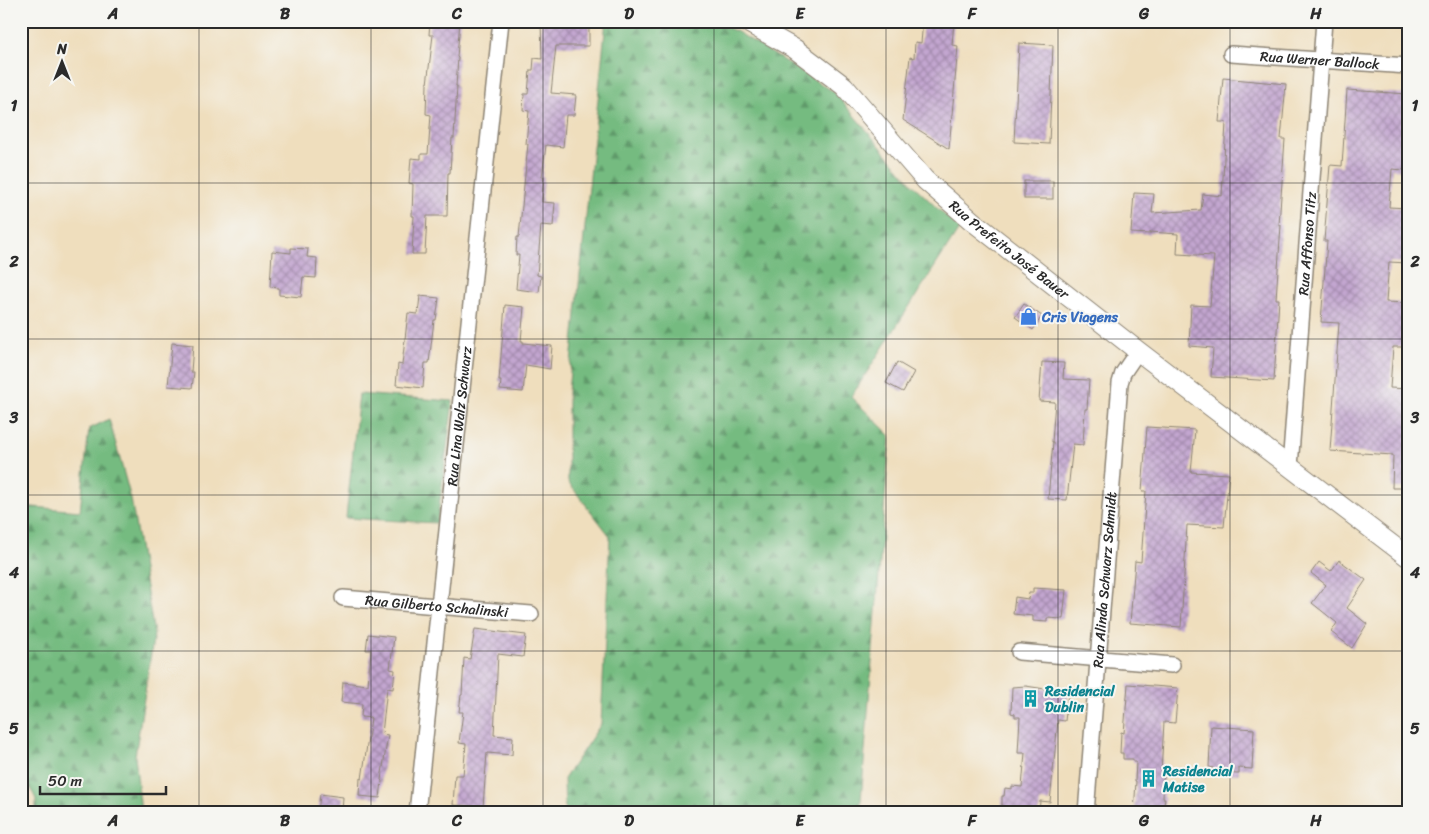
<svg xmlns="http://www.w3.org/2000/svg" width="1429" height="834" viewBox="0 0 1429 834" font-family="Sriracha,sans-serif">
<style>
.forest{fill:url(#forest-firs);stroke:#507356}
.building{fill:url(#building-cross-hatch)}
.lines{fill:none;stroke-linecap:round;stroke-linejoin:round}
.minor-casing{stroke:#8d8474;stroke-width:18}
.tertiary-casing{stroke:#8d8474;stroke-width:21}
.minor{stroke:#fff;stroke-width:15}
.tertiary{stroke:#fff;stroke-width:19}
.grid{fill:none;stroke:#2b2b2b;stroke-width:1;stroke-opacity:0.55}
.labels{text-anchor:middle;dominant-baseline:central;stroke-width:4;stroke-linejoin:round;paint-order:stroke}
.street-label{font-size:14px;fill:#2b2b2b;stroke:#f6f6f2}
.shop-label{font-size:14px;font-weight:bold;fill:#366cbe;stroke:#f6f6f2;text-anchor:start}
.culture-label{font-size:14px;font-weight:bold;fill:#0d838f;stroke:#f6f6f2;text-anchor:start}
.neatline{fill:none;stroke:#2b2b2b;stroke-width:2}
.grid-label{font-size:16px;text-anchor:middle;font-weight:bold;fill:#2b2b2b}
</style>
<defs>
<pattern id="forest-firs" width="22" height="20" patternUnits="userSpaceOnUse" patternTransform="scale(1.25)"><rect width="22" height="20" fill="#74bb80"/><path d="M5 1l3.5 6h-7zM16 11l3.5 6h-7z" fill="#5f9869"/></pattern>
<pattern id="building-cross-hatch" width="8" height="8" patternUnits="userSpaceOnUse" patternTransform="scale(1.25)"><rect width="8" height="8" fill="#c3a6d0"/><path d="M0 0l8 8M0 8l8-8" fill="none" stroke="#9f87a9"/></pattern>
</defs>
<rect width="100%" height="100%" fill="#f6f6f2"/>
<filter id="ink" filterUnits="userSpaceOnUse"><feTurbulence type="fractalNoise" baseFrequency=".02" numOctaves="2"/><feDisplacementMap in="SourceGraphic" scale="10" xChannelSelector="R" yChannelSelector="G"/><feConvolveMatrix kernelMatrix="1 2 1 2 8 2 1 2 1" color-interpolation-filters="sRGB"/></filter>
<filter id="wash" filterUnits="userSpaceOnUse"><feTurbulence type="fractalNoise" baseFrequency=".0096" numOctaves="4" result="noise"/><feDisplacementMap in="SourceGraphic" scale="20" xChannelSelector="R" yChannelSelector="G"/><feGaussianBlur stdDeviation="1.12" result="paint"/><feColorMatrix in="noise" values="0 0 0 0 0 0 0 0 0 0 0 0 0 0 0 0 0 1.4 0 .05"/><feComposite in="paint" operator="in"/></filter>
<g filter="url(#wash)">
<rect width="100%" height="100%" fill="#efdebd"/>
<g class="forest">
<path d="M 606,21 L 707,21 L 736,31 L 834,92 L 912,184 L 959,229 L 851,397 L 890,435 L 860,813 L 565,813 L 564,779 L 601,724 L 610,536 L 568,482 L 568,392 Z"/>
<path d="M 359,394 L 453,401 L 437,523 L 346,518 Z"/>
<path d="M 109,419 L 131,499 L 154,634 L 135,756 L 141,813 L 36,813 L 36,799 L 21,770 L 21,506 L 80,511 L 89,429 Z"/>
</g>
<g id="blocks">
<g class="building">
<path d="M 430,21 L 460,21 L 457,57 L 458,58 L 456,86 L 457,86 L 454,138 L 452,138 L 450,173 L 448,173 L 447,216 L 427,216 L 425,254 L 412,254 L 414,216 L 412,216 L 413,184 L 409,183 L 411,158 L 421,159 L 421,154 L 428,154 L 431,115 L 426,114 L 427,84 L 433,35 L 429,35 Z"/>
<path d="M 541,21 L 589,21 L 589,46 L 556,46 L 551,93 L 576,95 L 574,115 L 566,115 L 563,147 L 546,145 L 542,177 L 544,177 L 542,202 L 555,203 L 553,226 L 541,225 L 537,275 L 541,276 L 539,292 L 516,289 L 519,255 L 516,255 L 517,237 L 519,237 L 528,144 L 526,144 L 529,111 L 523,110 L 524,94 L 528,94 L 530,70 L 533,70 L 534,58 L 542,59 Z"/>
<path d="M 923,21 L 954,21 L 952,45 L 958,46 L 949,149 L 903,120 L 910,57 L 914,58 L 915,42 L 921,43 Z"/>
<path d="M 1019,43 L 1053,45 L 1049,144 L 1014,142 Z"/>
<path d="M 1223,78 L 1286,84 L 1281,139 L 1285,139 L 1279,225 L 1281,225 L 1276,299 L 1279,299 L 1274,381 L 1211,377 L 1213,348 L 1189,346 L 1191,305 L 1210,306 L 1214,256 L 1177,254 L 1178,234 L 1150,232 L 1150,234 L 1131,233 L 1134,193 L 1154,194 L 1152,213 L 1201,210 L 1203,194 L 1222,196 L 1226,122 L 1219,122 Z"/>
<path d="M 1347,90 L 1408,94 L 1408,123 L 1404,170 L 1392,169 L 1389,207 L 1408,208 L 1408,263 L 1389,262 L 1386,302 L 1408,303 L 1406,347 L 1393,347 L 1390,388 L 1408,389 L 1408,488 L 1392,488 L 1393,455 L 1330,451 L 1339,323 L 1321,322 L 1327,241 L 1324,241 L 1330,165 L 1342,166 Z"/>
<rect x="1024" y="181" width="29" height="18"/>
<path d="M 291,248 L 308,249 L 307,257 L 317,258 L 316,278 L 303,277 L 301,297 L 279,295 L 279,288 L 270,287 L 272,251 L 291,253 Z"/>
<path d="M 420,296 L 439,298 L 436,320 L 434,320 L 429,363 L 425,363 L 423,388 L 396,385 L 398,364 L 402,365 L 408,313 L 418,314 Z"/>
<path d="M 1024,304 L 1042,316 L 1033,330 L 1015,317 Z"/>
<path d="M 505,305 L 524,307 L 521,341 L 523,341 L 523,343 L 552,346 L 550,369 L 526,365 L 523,392 L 500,390 L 501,381 L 499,381 Z"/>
<path d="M 172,343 L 193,345 L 191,372 L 194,372 L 192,388 L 168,386 Z"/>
<path d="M 897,362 L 914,372 L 903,392 L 886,383 Z"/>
<path d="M 1042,362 L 1064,363 L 1063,379 L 1089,380 L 1087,409 L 1085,409 L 1083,445 L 1073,444 L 1067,500 L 1048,499 L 1053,442 L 1052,442 L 1055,402 L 1039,401 Z"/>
<path d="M 1147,427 L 1195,430 L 1191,472 L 1229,474 L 1224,527 L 1187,525 L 1181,627 L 1130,623 L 1135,561 L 1141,562 L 1146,491 L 1142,491 Z"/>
<path d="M 1339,560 L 1366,580 L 1347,608 L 1367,624 L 1352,648 L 1331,632 L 1337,623 L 1312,603 L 1326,585 L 1311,573 L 1319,562 L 1331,571 Z"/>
<path d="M 1033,588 L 1066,590 L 1063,619 L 1047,618 L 1047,622 L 1033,621 L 1033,616 L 1013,614 L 1015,597 L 1028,599 L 1029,593 L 1033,593 Z"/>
<path d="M 475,629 L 526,635 L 523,657 L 498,654 L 494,735 L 513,737 L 512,755 L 487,753 L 483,807 L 453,805 L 455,775 L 463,775 L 466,744 L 459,743 L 463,712 L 459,712 L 461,695 L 462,695 L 464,658 L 470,659 Z"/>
<path d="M 368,634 L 394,637 L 390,669 L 395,670 L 393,689 L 387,688 L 382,734 L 388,735 L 381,780 L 382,781 L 380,798 L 359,796 L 360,778 L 362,779 L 371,718 L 361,717 L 362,704 L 341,702 L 343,682 L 368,685 L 371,650 L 366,650 Z"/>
<path d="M 1128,684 L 1178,688 L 1175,723 L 1164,722 L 1161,773 L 1164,773 L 1163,798 L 1165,798 L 1163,813 L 1134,813 L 1136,781 L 1135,781 L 1136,762 L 1133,762 L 1133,759 L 1123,759 L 1123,753 L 1120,753 L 1121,732 L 1124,733 Z"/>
<path d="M 1026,686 L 1051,690 L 1050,693 L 1068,694 L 1065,721 L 1058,720 L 1050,802 L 1040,801 L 1039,813 L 1010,813 L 1010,811 L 1002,811 L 1002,796 L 1004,796 L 1005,788 L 1012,789 L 1012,786 L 1022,787 L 1025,753 L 1018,753 L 1020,717 L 1015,717 L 1015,714 L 1011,713 L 1012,687 Z"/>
<path d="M 1211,726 L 1254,729 L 1252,769 L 1239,768 L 1239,774 L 1213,773 L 1213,768 L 1209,767 Z"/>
<path d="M 320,794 L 343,797 L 342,813 L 318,813 Z"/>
</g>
</g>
</g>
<g filter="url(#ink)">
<use href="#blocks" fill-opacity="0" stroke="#8d8474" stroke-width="1"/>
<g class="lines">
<defs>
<g id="minor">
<path id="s1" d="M 1231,54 L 1408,66"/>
<path id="s2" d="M 1290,467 L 1324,21"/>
<path id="s3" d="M 343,598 L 531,614"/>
<path d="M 1019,652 L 1172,665"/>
<path id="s4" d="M 417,813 L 501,21"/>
<path id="s5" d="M 1086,813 L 1120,383 L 1123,373 L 1138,351"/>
</g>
<g id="tertiary">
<path id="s6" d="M 745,21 L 795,49 L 844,86 L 925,180 L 971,220 L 1138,351 L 1408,557"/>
</g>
</defs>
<use href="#minor" class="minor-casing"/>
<use href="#tertiary" class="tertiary-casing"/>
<use href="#minor" class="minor"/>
<use href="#tertiary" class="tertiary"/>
</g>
</g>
<path class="grid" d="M 199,21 L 199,813M 371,21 L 371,813M 543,21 L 543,813M 714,21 L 714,813M 886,21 L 886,813M 1058,21 L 1058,813M 1230,21 L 1230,813M 21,183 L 1408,183M 21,339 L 1408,339M 21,495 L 1408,495M 21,651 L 1408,651"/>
<defs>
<symbol id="shop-bare" viewBox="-9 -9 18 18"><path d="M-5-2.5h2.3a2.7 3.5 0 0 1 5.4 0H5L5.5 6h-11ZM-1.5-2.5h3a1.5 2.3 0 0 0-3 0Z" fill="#3f7fe0" stroke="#f6f6f2" stroke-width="2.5" paint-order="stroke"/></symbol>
<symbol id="building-bare" viewBox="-9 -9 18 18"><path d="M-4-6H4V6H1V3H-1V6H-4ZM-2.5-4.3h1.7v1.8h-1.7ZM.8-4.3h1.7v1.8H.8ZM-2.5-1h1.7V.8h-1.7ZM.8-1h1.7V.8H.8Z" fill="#0f9aa8" stroke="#f6f6f2" stroke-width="2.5" paint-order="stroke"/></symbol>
</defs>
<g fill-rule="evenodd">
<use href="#shop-bare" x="1016" y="304" width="25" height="25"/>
<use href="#building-bare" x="1018" y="686" width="25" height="25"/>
<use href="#building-bare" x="1136" y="766" width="25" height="25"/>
</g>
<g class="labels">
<g class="street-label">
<text stroke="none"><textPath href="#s1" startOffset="89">Rua Werner Ballock</textPath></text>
<text stroke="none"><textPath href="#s2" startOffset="224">Rua Affonso Titz</textPath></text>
<text stroke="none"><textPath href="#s6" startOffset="352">Rua Prefeito José Bauer</textPath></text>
<text stroke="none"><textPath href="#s4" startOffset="399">Rua Lina Walz Schwarz</textPath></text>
<text stroke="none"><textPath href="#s5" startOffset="234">Rua Alinda Schwarz Schmidt</textPath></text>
<text stroke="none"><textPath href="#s3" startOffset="94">Rua Gilberto Schalinski</textPath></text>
</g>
<g class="shop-label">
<text x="1042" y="317">Cris Viagens</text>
</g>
<g class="culture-label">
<text x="1045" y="691">Residencial<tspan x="1045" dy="16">Dublin</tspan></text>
<text x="1163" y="771">Residencial<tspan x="1163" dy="16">Matise</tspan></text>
</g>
</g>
<rect width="1429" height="834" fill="none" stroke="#f6f6f2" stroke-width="55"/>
<g transform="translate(62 62)" stroke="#f6f6f2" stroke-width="4" paint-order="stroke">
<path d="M0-4L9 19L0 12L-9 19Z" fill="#2b2b2b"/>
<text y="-8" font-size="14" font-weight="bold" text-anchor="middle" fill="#2b2b2b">N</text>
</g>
<path d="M40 786v8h126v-8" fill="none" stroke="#2b2b2b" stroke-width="2.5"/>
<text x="48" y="786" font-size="15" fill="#2b2b2b" stroke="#f6f6f2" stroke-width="4" paint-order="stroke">50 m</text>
<rect x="28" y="28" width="1374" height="778" class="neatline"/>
<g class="grid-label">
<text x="113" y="19">A</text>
<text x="285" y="19">B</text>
<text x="457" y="19">C</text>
<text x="629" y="19">D</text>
<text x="800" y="19">E</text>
<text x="972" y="19">F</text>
<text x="1144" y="19">G</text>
<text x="1316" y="19">H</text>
<text x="14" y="111">1</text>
<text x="1415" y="111">1</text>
<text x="14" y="267">2</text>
<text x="1415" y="267">2</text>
<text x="14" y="423">3</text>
<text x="1415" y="423">3</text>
<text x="14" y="578">4</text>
<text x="1415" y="578">4</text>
<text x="14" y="734">5</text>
<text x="1415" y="734">5</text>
<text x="113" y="826">A</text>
<text x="285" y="826">B</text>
<text x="457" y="826">C</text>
<text x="629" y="826">D</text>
<text x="800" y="826">E</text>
<text x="972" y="826">F</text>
<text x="1144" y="826">G</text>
<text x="1316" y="826">H</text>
</g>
</svg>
